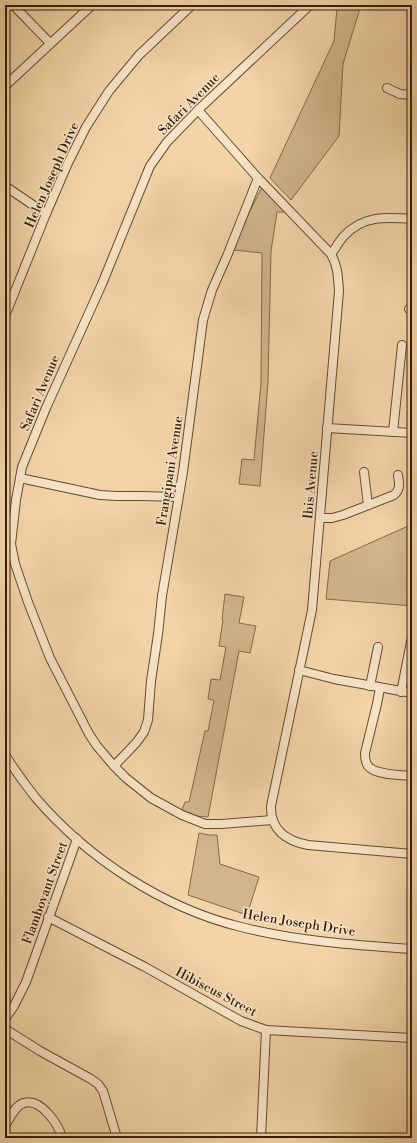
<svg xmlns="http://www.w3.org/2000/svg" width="417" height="1143" viewBox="0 0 417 1143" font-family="'Libre Bodoni',serif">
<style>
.green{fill:#d2b58c;stroke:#846a4a}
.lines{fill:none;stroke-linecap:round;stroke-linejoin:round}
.minor-casing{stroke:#654c30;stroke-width:10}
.minor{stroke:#f7e3c6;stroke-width:8}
.labels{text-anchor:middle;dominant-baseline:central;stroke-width:3;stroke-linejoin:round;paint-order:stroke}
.street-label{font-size:13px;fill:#361e08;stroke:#f7e3c6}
</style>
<rect width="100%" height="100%" fill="#f2d4a7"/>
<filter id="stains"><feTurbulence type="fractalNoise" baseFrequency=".005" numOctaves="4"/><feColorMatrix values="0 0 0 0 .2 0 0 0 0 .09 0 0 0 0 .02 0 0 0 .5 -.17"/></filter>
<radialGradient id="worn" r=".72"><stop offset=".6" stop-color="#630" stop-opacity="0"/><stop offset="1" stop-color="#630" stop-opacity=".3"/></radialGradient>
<g class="green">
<path d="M 337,5 L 361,5 L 343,64 L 339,136 L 291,200 L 270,178 L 334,41 L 337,8 Z"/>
<path d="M 262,187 L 288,212 L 277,212 L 271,251 L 268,382 L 260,486 L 239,484 L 242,459 L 254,460 L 261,382 L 262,253 L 233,250 L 247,217 Z"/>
<path d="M 408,526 L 412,527 L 412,606 L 326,599 L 330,561 Z"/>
<path d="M 225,594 L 244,597 L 239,623 L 256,626 L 250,653 L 239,651 L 208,817 L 197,816 L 182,810 L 185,802 L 189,802 L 205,731 L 208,731 L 214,700 L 208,699 L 211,679 L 220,680 L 226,647 L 219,646 L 223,620 L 222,619 Z"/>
<path d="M 199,833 L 209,835 L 217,835 L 220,864 L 259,877 L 247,915 L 188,895 Z"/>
</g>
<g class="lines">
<defs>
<g id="minor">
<path d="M 13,5 L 50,43"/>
<path d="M 5,86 L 92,5"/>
<path d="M 387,88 L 400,94 L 412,95"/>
<path d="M 198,110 L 258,178 L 331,254 C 338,266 338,278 339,291 L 312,610 L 271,806 C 270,830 287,841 308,845 L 412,854"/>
<path d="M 5,186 L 46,214"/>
<path d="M 331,254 C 336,248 339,241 344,236 C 363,215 387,217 412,219"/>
<path d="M 409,309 L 412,309"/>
<path d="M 5,316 L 46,214 L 68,163 L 86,127 L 109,91 L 139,55 L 192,5"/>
<path d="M 327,428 L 412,433"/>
<path d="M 393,432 L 402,345"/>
<path d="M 364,472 L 368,505"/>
<path d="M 20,478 L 100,495 L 116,496 L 141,496 L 178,497"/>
<path d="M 320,518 L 332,518 L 343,515 L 394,495 C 401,489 399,483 398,475"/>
<path d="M 299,670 L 334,679 L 412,693"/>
<path d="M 370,686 L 378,647"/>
<path d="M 380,688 L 377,704 L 365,753 C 365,757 365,762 368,766 C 375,775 401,775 412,776"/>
<path d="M 401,692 L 412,637"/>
<path d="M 5,755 C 14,769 24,783 35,797 C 87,858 163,908 241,927 C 297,941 355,945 412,949"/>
<path d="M 114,766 L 136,743 L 144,732 L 148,720 L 151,681 L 158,634 L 162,596 L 183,472 L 203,320 L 212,290 L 227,256 L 258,178"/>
<path d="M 272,820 L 221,824 L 205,824 L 182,815 L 151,798 L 126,778 L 114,766 L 97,746 L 89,734 L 50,658 L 28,602 L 15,564 L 11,544 L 16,500 L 22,467 L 46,408 L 102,284 L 150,166 L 167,142 L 198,110 L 310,5"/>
<path d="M 48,917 L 145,967 L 241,1021 L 266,1030 L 412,1038"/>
<path d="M 5,1019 L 14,1006 L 26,982 L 77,839"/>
<path d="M 5,1029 L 40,1051 L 91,1079 L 98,1084 L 103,1091 L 117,1138"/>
<path d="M 5,1126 C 10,1118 15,1105 24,1103 C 41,1098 59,1125 62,1138"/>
<path d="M 261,1138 L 266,1030"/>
</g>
</defs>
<use href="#minor" class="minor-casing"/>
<use href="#minor" class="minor"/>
</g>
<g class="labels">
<g class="street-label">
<text transform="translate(189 104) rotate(-45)">Safari Avenue</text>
<text transform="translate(52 175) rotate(-66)">Helen Joseph Drive</text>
<text transform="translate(40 393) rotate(-67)">Safari Avenue</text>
<text transform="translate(170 471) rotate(-81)">Frangipani Avenue</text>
<text transform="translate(311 485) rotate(-85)">Ibis Avenue</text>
<text transform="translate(45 893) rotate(-70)">Flamboyant Street</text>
<text transform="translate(299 923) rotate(9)">Helen Joseph Drive</text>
<text transform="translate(216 992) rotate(28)">Hibiscus Street</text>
</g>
</g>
<rect width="417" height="1143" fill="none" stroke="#f2d4a7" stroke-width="20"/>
<rect x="6" y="6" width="405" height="1131" fill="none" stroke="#361e08" stroke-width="2"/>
<rect x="10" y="10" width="397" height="1123" fill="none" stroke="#361e08"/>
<rect width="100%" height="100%" filter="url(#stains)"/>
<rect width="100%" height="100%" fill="url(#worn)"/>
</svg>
